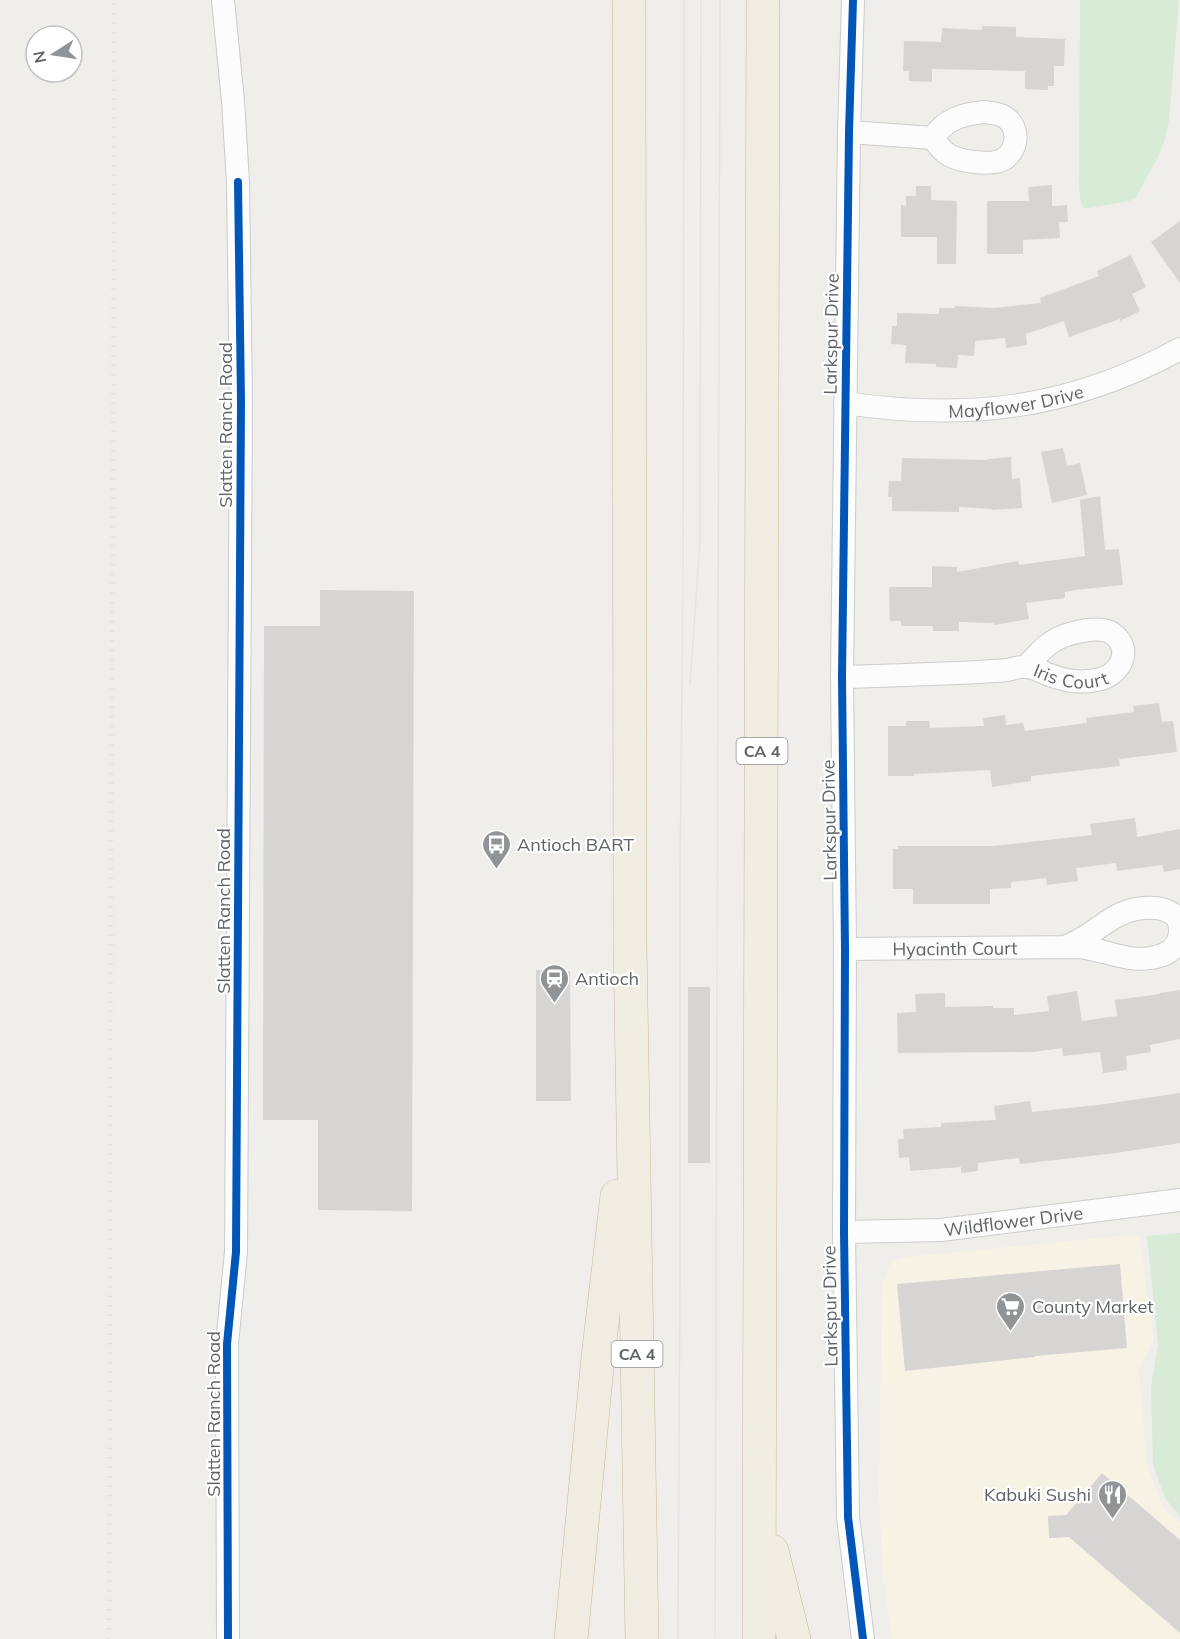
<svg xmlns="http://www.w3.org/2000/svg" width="1180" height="1639" viewBox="0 0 1180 1639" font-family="Mulish,sans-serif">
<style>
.commercial{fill:#f7f3e4}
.green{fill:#d8ebd6}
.building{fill:#d6d5d3}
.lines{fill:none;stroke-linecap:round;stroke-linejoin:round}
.street-casing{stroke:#cbcccc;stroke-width:24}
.highway-casing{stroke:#c8b996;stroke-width:34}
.street{stroke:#fdfcfc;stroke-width:22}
.highway{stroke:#f0ede3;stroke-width:33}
.tram{stroke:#e4e4e4;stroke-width:1.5}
.rail{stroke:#e4e4e4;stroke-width:4.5;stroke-dasharray:1.5 8;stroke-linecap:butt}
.cycleway-casing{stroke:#fff;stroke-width:11}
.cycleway{stroke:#0057b8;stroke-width:8}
.labels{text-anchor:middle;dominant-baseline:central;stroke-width:4.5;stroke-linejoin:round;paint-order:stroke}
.shield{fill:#fff;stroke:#8f9295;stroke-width:1.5}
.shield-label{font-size:16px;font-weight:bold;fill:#5f6368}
.street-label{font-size:18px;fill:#5f6368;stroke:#fff}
.poi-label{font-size:18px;fill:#5f6368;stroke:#fff;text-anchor:start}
</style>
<rect width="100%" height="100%" fill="#efeeea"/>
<path class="commercial" d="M 1139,1234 L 1154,1339 L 1139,1369 L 1145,1448 L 1149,1471 L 1164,1509 L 1180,1523 L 1180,1639 L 892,1639 L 883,1577 L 879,1494 L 882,1283 L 891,1262 L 906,1257 Z"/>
<g class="green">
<path d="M 1080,0 L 1179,0 L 1169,120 L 1165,140 L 1158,157 L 1136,197 L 1129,201 L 1090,208 L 1084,208 L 1081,203 L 1079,187 Z"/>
<path d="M 1180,1233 L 1180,1517 L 1165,1498 L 1153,1465 L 1151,1386 L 1158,1345 L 1147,1236 Z"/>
</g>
<g class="building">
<path d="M 982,26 L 1016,27 L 1016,37 L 1065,39 L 1064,66 L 1054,66 L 1054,86 L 1048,86 L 1048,90 L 1025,89 L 1025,71 L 932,69 L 932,82 L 909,81 L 909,71 L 903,71 L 904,41 L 941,42 L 942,28 L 982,30 Z"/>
<path d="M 1052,185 L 1052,206 L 1067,205 L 1068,222 L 1059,222 L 1060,238 L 1023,240 L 1023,254 L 987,254 L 987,201 L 1029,201 L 1028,187 Z"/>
<path d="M 916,186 L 931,186 L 931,200 L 957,201 L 956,264 L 937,264 L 937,237 L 901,237 L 901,205 L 906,206 L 906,196 L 916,196 Z"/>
<path d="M 1180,221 L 1180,283 L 1151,242 Z"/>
<path d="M 1131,255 L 1146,287 L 1132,294 L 1140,311 L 1120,321 L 1120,319 L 1069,337 L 1064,321 L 1026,334 L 1027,345 L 1006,348 L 1005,338 L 975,341 L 974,356 L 958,355 L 957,368 L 936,367 L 936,364 L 905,363 L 906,345 L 891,344 L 892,326 L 897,326 L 897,313 L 939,314 L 939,308 L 955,308 L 955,306 L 993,308 L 1041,303 L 1040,298 L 1099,276 L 1097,271 Z"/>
<path d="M 1063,448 L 1067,466 L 1080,463 L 1087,495 L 1052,503 L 1041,452 Z"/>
<path d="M 1011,457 L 1012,479 L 1020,478 L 1022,508 L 992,510 L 992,509 L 959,507 L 959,512 L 892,511 L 892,497 L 888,497 L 889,481 L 901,481 L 902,458 L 988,460 L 988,459 Z"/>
<path d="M 1100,496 L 1105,550 L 1119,549 L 1123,585 L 1075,590 L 1065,592 L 1065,598 L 1026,603 L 1029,619 L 994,625 L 993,623 L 959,622 L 959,631 L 933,631 L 933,626 L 901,626 L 901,621 L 890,621 L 889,587 L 932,587 L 932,566 L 957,567 L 957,572 L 1018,561 L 1019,565 L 1085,556 L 1080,500 Z"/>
<path d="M 320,590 L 414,591 L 412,1211 L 318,1210 L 318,1120 L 263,1120 L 264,626 L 320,626 Z"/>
<path d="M 1159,703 L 1162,722 L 1173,721 L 1177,752 L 1119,759 L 1120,766 L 1031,776 L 1031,781 L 992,787 L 990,770 L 914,774 L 914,776 L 888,776 L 888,726 L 906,726 L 906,721 L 929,721 L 930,728 L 984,726 L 983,718 L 1005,715 L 1006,725 L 1023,723 L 1025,731 L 1087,723 L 1086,718 L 1134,712 L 1133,706 Z"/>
<path d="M 1135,818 L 1137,837 L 1180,829 L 1180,869 L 1164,872 L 1162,865 L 1117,871 L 1116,863 L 1076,868 L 1078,881 L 1047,885 L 1046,878 L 1011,882 L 1011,888 L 990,889 L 990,904 L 913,904 L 913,889 L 893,889 L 893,849 L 898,849 L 898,846 L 994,846 L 1092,835 L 1090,824 Z"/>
<path d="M 536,970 L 570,971 L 571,1101 L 536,1101 Z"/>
<rect x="688" y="987" width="22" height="176"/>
<path d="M 1180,990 L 1180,1039 L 1150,1045 L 1151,1052 L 1126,1056 L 1127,1070 L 1103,1073 L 1100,1052 L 1063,1056 L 1062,1048 L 1033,1052 L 898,1053 L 897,1013 L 916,1012 L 915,994 L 945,993 L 945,1007 L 993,1006 L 993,1008 L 1014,1008 L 1014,1015 L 1049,1011 L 1047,996 L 1077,991 L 1082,1021 L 1117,1016 L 1115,1000 L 1160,994 L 1160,993 Z"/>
<path d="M 1180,1093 L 1180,1143 L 1116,1153 L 1020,1164 L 1019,1158 L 978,1163 L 978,1171 L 961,1173 L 961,1167 L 910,1171 L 909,1157 L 899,1158 L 898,1139 L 904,1139 L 903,1129 L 941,1127 L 941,1123 L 996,1120 L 994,1106 L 1030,1101 L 1032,1112 L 1098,1105 Z"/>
<path d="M 1120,1264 L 1127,1348 L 1035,1356 L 1035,1357 L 905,1371 L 897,1284 Z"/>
<path d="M 1102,1473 L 1180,1540 L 1180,1633 L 1069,1537 L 1049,1538 L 1048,1516 L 1066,1515 Z"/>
</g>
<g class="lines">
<defs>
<g id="street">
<path d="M 223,0 L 233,101 L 238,182 L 241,401 L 236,1252 L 227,1344 L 228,1639"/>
<path d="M 853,0 L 849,132 L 842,677 L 845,949 L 844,1232 L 848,1517 L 863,1639"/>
<path d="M 984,112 C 991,113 997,113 1003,116 C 1019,125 1020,148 1004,159 C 993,166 961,162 949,155 C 942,151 938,145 933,138 C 945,119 963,114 984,112 Z"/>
<path d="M 849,132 L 933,138"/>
<path id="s1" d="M 845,403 C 968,421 1070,409 1180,349"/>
<path id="s2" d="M 842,677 C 888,676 934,674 980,672 C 989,671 998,671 1007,670 C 1013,669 1020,666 1025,667 C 1033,667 1040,671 1047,674 C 1065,681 1081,684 1101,679 C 1121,673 1133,649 1113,634 C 1101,624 1065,633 1052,642 C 1042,648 1034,659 1025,667"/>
<path id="s3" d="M 845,949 L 1078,947 C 1103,949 1126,962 1150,958 C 1167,956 1180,948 1180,930 C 1180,924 1178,918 1173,914 C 1163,907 1148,907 1137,909 C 1109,913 1091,939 1064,947"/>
<path id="s4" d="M 844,1232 L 941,1230 L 1180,1200"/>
</g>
<g id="highway">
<path d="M 629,0 L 630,945 L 642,1639"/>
<path d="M 772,1551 L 794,1639"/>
<path d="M 571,1639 L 598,1357 L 617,1196"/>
<path d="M 759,1639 L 763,0"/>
</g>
</defs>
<use href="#street" class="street-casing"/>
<use href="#highway" class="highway-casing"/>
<use href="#street" class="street"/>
<use href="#highway" class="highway"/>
<g class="tram">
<path d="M 690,684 L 700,540 L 701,0"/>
<path d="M 678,1639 L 680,1268 L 680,872 L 683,581 L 684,0"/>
<path d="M 715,1639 L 720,0"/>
</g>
<path class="rail" d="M 109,1639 L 114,0"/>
<defs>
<g id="cycleway">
<path d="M 853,0 L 849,132 L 842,677 L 845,949 L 844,1232 L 848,1517 L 863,1639"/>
<path d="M 228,1639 L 227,1344 L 236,1252 L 241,401 L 238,182"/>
</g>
</defs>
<use href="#cycleway" class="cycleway-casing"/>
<use href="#cycleway" class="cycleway"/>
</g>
<defs>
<symbol id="bus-pin" viewBox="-11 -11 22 30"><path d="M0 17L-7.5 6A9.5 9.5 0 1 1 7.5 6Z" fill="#919496" stroke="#fff"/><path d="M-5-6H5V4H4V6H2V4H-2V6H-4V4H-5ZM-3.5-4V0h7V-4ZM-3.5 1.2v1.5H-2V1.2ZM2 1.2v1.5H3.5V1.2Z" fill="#fff"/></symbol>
<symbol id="station-pin" viewBox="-11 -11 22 30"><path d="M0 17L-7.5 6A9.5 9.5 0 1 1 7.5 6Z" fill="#919496" stroke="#fff"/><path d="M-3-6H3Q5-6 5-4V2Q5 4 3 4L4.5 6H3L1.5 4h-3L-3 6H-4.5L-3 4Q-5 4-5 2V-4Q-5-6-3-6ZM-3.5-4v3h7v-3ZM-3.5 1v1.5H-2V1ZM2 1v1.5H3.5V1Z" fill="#fff"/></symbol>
<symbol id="supermarket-pin" viewBox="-11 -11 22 30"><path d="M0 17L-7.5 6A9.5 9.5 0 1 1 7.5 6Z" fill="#919496" stroke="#fff"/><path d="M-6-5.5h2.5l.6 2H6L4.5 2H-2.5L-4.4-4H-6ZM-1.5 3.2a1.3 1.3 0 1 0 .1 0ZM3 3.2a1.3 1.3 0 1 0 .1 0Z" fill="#fff"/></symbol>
<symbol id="restaurant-pin" viewBox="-11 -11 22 30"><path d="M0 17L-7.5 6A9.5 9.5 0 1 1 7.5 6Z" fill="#919496" stroke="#fff"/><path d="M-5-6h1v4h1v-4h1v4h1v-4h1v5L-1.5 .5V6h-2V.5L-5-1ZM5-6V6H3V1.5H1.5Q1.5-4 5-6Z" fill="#fff"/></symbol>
</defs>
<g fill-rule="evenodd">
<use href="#bus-pin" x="480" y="828" width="33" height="45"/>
<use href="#station-pin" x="538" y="962" width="33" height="45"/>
<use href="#supermarket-pin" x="994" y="1290" width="33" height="45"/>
<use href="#restaurant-pin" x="1096" y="1478" width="33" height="45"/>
</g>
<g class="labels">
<g class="shield">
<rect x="736.5" y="738" width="51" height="26" rx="4.5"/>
<rect x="611.5" y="1341" width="51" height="26" rx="4.5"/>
</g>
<g class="shield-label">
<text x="762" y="751">CA 4</text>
<text x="637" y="1354">CA 4</text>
</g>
<g class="street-label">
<text transform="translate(831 334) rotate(-89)">Larkspur Drive</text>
<text stroke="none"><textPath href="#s1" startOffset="172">Mayflower Drive</textPath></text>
<text transform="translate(225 425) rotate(-90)">Slatten Ranch Road</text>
<text stroke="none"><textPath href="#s2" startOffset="231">Iris Court</textPath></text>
<text transform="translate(829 820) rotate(-91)">Larkspur Drive</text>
<text transform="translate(223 911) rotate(-90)">Slatten Ranch Road</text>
<text stroke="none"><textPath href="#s3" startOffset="110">Hyacinth Court</textPath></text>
<text stroke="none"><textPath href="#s4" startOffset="170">Wildflower Drive</textPath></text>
<text transform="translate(830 1306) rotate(-91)">Larkspur Drive</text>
<text transform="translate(213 1414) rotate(-90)">Slatten Ranch Road</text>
</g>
<g class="poi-label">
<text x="517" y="844">Antioch BART</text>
<text x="575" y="978">Antioch</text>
<text x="1032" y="1306">County Market</text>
<text x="1091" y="1494" text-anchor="end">Kabuki Sushi</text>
</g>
</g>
<g transform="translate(54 54) rotate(258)"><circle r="28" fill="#ffffff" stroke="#bfc1c3" stroke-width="1.5"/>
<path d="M0-4.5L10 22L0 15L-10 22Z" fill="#919496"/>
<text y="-9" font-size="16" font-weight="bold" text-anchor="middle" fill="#5f6368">N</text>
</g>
</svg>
